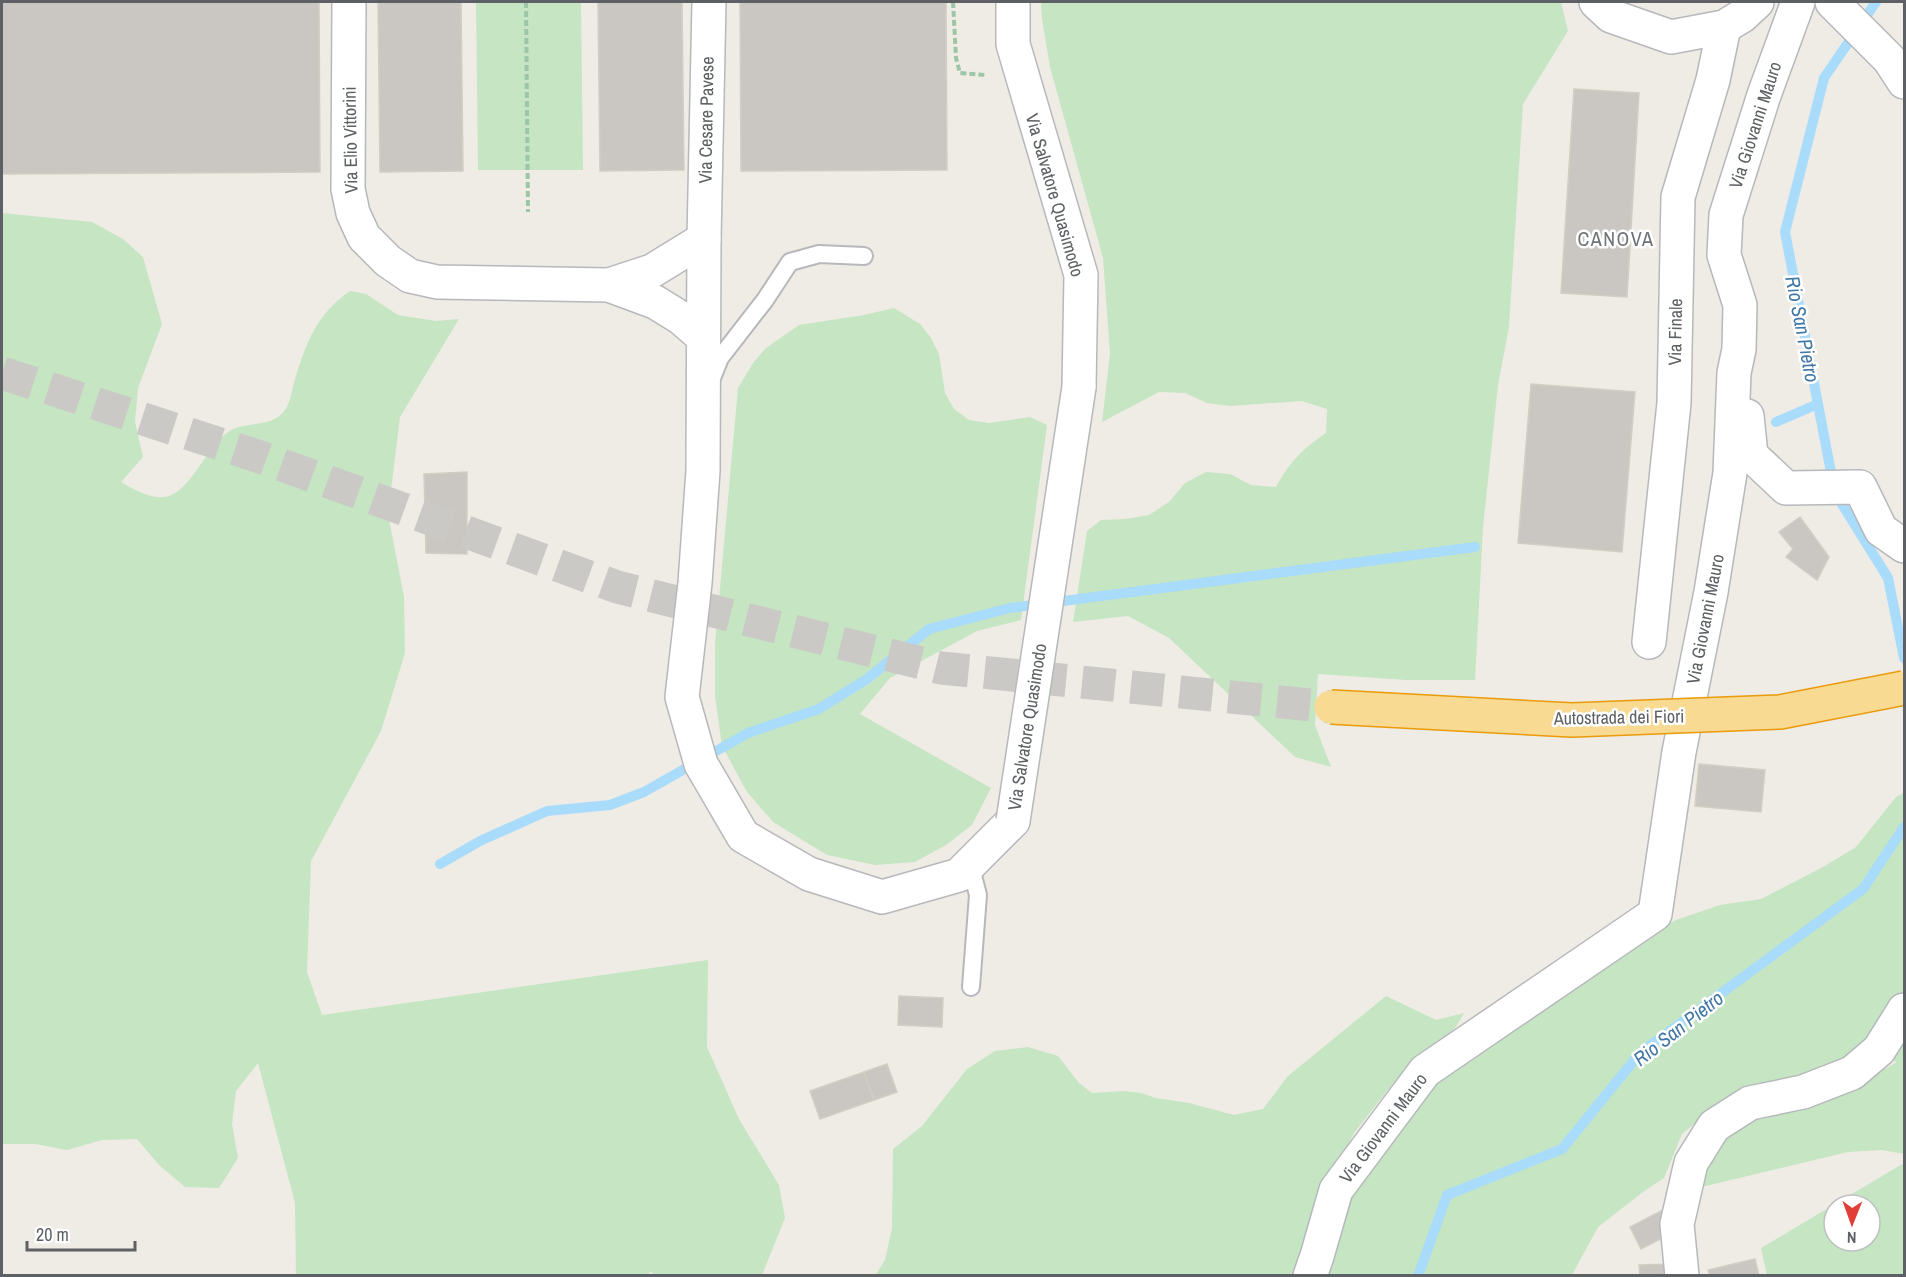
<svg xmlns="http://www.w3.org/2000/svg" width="1906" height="1277" viewBox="0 0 1906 1277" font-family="'Archivo Narrow',sans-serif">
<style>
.green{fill:#c5e5c3;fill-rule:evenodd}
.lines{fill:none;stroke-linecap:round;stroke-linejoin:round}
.stream{stroke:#a9dbfb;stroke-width:10}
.building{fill:#cac7c2;stroke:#d3cec4;stroke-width:1.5}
.motorway-tunnel{stroke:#cac9c5;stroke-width:33;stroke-dasharray:33 16;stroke-linecap:butt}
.service-casing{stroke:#b6b8bc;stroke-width:20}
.minor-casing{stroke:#b6b8bc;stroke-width:36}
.tertiary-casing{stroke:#b6b8bc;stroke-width:36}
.path{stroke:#9dc6a6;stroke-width:4;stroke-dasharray:6 3;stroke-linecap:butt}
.service{stroke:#fff;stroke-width:16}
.minor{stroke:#fff;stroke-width:33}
.tertiary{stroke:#fff;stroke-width:33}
.minor-bridge-casing{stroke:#b6b8bc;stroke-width:36;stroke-linecap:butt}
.motorway-bridge-casing{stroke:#ea9a0a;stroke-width:36;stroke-linecap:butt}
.minor-bridge{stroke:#fff;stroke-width:33}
.motorway-bridge{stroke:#f8da93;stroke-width:33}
.labels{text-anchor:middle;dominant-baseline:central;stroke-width:5;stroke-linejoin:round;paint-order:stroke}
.street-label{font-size:18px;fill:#5d6165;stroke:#fff}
.neighbourhood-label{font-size:20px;letter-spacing:1.5px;fill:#6e7377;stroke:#fff}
.water-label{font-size:20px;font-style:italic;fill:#4277a5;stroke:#fff}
</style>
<rect width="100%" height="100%" fill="#efece5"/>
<g class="green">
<path d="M 476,2 L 581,2 L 583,170 L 478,170 Z"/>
<path d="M 1041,2 L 1561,2 L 1568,31 L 1523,104 L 1509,327 L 1498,385 L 1483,528 L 1475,680 L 1406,680 L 1318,674 L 1315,725 L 1331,767 L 1295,757 L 1169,638 L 1128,616 L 1073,622 L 1087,531 L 1101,520 L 1125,519 L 1149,515 L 1169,502 L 1185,483 L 1206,472 L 1230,474 L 1251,485 L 1276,487 C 1290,462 1302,449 1326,433 L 1327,409 L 1302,401 L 1230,406 L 1207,403 L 1185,393 L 1159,392 L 1102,422 L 1110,354 L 1103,258 L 1050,67 L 1042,19 Z"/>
<path d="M 2,213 L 92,222 L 123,239 L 143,257 L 162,324 L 138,388 L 135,422 L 143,457 L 121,482 C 171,512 179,495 208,454 C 215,445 221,436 231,430 C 247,421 273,428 285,410 C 291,402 292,388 295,379 C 307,341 316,315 350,291 L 366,294 L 398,315 L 436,321 L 459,319 L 400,417 L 388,514 L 404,597 L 405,653 L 381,731 L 311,861 L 307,972 L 322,1015 L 708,960 L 707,1047 L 739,1119 L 779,1185 L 785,1218 L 762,1275 L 654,1276 L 651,1271 L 646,1276 L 296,1275 L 295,1203 L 258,1063 L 236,1091 L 232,1124 L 238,1158 L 219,1188 L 185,1187 L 159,1165 L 137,1139 L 102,1140 L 67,1150 L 35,1144 L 2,1144 Z"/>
<path d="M 894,308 L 920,324 L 931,338 L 939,354 L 945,393 L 954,409 L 969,420 L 989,423 L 1030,417 L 1047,425 L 1021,620 L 977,631 L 890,678 L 860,714 L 991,788 L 972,825 L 946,845 L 915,862 L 875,865 L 827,855 L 773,822 L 747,792 L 722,746 L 715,696 L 715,644 L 738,388 L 753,363 L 766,348 L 799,325 L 864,315 Z"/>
<path d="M 1904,793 L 1904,1154 L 1882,1150 L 1848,1152 L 1693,1189 L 1714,1145 L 1740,1124 L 1823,1099 L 1880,1072 L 1897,1062 L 1865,1049 L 1838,1069 L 1711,1110 L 1682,1134 L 1664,1178 L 1643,1192 L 1598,1227 L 1572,1275 L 1325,1276 L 1357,1172 L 1422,1094 L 1646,937 L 1676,920 L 1720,905 L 1761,899 L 1823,867 L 1856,847 L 1896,797 Z"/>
<path d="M 1386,996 L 1436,1020 L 1464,1013 L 1456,1027 L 1438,1044 L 1421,1056 L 1386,1092 L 1354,1133 L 1336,1167 L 1299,1275 L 875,1276 L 885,1260 L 892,1228 L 893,1149 L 922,1126 L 967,1069 L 995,1051 L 1028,1047 L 1058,1056 L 1079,1083 L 1092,1093 L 1124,1091 L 1141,1093 L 1156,1098 L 1189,1103 L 1234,1115 L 1263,1109 L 1288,1076 Z"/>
<path d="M 1904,1163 L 1904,1275 L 1767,1275 L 1761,1248 ZM 1834,1205 L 1870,1205 L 1870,1241 L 1834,1241 Z"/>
</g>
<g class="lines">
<g class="stream">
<path d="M 1876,2 L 1824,78 L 1785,232 L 1835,493 L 1888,578 L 1904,658"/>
<path d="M 1776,422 L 1818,404"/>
<path d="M 440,864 L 480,841 L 547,811 L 610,805 L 644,792 L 748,733 L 819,709 L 867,679 L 929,629 L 1010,608 L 1475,547"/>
<path d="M 1418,1276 L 1447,1195 L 1562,1149 L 1640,1053 L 1863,889 L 1904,827"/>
</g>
</g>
<g class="building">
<path d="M 2,2 L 319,2 L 320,172 L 2,174 Z"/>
<path d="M 378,2 L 461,2 L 463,171 L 380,172 Z"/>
<path d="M 598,2 L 682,2 L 684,170 L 600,171 Z"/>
<path d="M 740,2 L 946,2 L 947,170 L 741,171 Z"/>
<path d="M 1574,89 L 1639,93 L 1627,297 L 1561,293 Z"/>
<path d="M 1531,384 L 1635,392 L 1622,552 L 1518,543 Z"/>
<path d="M 467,472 L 467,554 L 426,553 L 424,474 Z"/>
<path d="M 1800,517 L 1829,557 L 1817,580 L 1786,557 L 1793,549 L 1779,532 Z"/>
<path d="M 1699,764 L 1765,770 L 1761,812 L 1695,806 Z"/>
<path d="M 899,996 L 943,998 L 942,1027 L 898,1025 Z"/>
<path d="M 887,1064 L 897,1092 L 874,1100 L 864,1072 Z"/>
<path d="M 864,1072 L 874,1100 L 820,1119 L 810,1091 Z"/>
<path d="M 1665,1209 L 1668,1235 L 1641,1249 L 1630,1227 Z"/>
<path d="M 1755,1259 L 1759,1276 L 1710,1276 L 1708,1270 Z"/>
<path d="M 1671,1264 L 1672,1276 L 1640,1276 L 1639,1265 Z"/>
</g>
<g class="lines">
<path class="motorway-tunnel" d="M 2,373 L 260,457 L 617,587 L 941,668 L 1331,707"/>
<defs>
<g id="service">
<path d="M 712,378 L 720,358 L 765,300 L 790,262 L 819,254 L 864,256"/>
<path d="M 970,864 L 978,895 L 971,987"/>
</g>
<g id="minor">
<path d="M 349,2 L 348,189 L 353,213 L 364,237 L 388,261 L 410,276 L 437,282 L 609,285 L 652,271 L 704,239"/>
<path d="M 709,2 L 704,239 L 703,471 L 695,583 L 682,697 L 701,764 L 743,836 L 809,874 L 882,897 L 959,875 L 1013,821"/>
<path d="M 1013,2 L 1013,44 L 1081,275 L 1079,387"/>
<path d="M 1832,2 L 1889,59 L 1904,82"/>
<path d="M 609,285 L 655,302 L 681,318 L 703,337"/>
<path d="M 1747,416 L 1751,455 L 1786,488 L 1860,487 L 1881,530 L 1904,546"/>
<path d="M 1649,642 L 1674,403 L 1678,197 L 1713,80 L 1724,27"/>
<path d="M 1310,1276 L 1317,1256 L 1336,1190 L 1425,1071 L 1655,914 L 1679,752 L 1711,592 L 1730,473 L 1734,373 L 1739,349 L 1740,305 L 1724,255 L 1726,215 L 1764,95 L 1798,2"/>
<path d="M 1682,1276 L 1677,1224 L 1691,1163 L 1714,1126 L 1750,1103 L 1803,1092 L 1852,1073 L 1879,1050 L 1904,1010"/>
</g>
<path id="tertiary" d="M 1596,2 L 1611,16 L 1671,37 L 1724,27 L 1742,16 L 1757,2"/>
</defs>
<use href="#service" class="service-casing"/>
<use href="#minor" class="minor-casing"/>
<use href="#tertiary" class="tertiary-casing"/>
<g class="path">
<path d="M 526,2 L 528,212"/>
<path d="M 953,2 L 956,58 L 960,73 L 986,75"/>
</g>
<use href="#service" class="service"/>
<use href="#minor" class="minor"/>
<use href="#tertiary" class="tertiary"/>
<defs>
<path id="minor-bridge" d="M 1013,821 L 1079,387"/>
<path id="motorway-bridge" d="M 1331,707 L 1572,720 L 1780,712 L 1904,688"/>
</defs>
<use href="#minor-bridge" class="minor-bridge-casing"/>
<use href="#motorway-bridge" class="motorway-bridge-casing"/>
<use href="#minor-bridge" class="minor-bridge"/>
<use href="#motorway-bridge" class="motorway-bridge"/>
</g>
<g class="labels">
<g class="street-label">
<text transform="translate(706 120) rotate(-89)">Via Cesare Pavese</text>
<text transform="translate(1755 125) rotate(-72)">Via Giovanni Mauro</text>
<text transform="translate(350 140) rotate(-91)">Via Elio Vittorini</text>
<text transform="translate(1055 195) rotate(74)">Via Salvatore Quasimodo</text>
<text transform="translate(1675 332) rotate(-89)">Via Finale</text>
<text transform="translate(1705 619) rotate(-79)">Via Giovanni Mauro</text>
<text transform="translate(1619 717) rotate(-1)">Autostrada dei Fiori</text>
<text transform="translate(1027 727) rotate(-81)">Via Salvatore Quasimodo</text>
<text transform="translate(1383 1128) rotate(-53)">Via Giovanni Mauro</text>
</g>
<g class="neighbourhood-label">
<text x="1616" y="238">CANOVA</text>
</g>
<g class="water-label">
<text transform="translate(1803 329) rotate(79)">Rio San Pietro</text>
<text transform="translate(1678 1028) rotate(-38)">Rio San Pietro</text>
</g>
</g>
<rect width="1906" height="1277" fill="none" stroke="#5d6165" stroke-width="6"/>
<g transform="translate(1852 1223) rotate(181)"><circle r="28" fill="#ffffff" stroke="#bec0c1" stroke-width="1.5"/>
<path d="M0-4.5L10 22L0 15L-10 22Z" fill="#e23e38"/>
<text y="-9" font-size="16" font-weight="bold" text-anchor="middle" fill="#5d6165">N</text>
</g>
<path d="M27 1241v9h108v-9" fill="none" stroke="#5d6165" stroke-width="3"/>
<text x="36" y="1241" font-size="18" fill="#5d6165" stroke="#ffffff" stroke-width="4.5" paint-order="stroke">20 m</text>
</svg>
